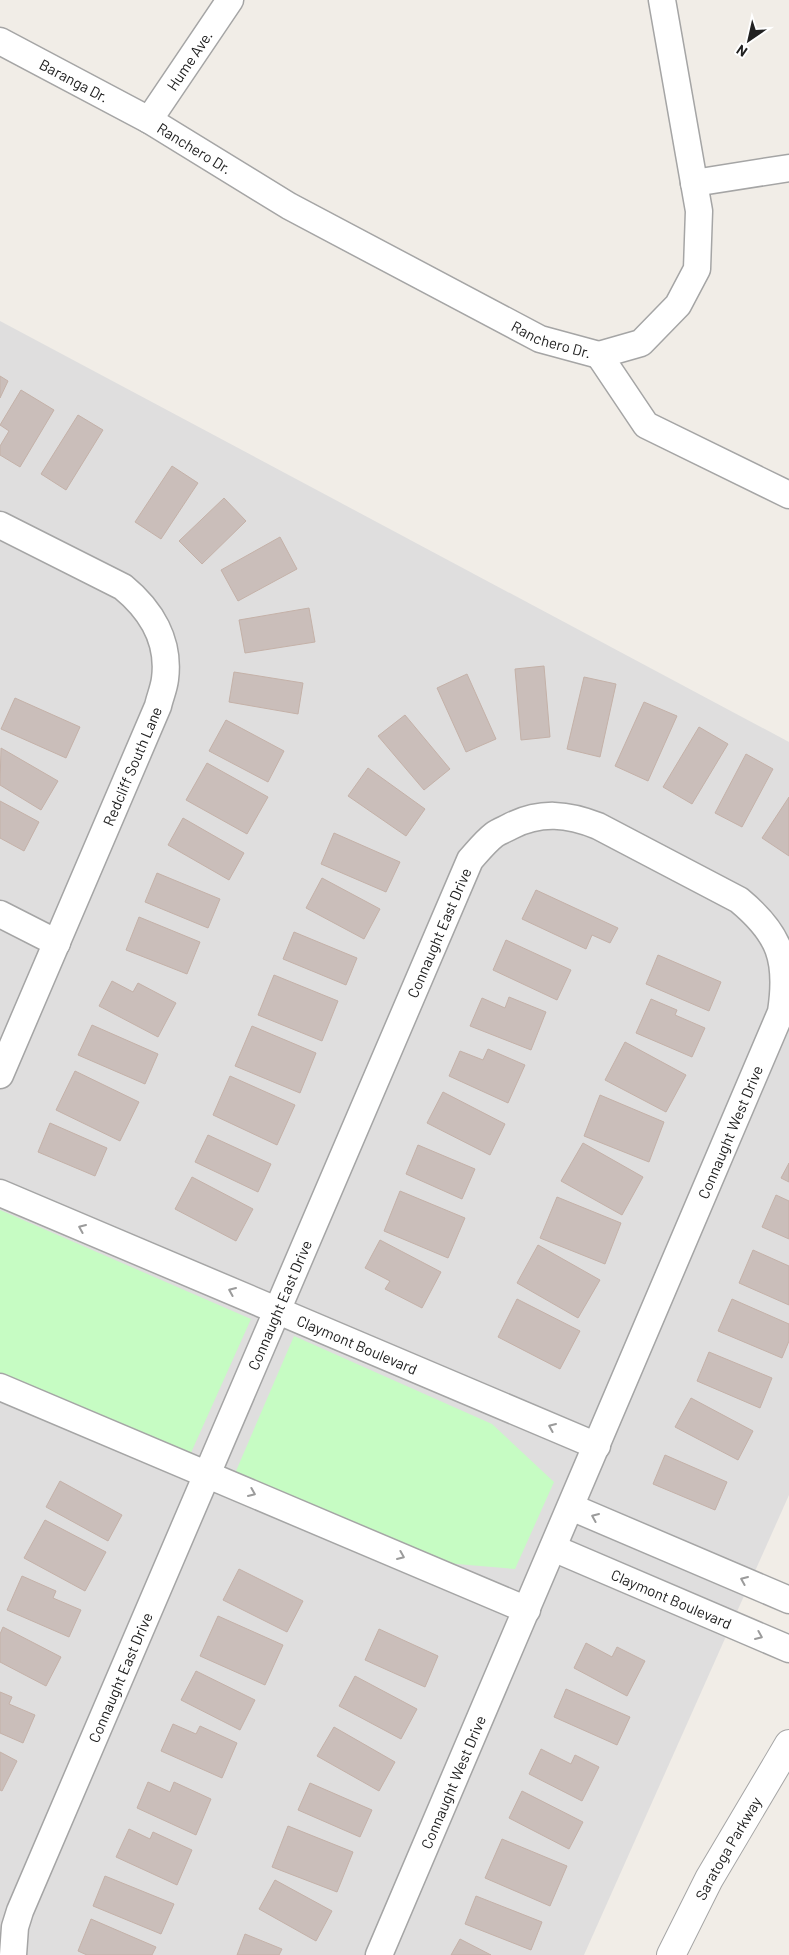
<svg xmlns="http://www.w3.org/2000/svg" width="789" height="1955" viewBox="0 0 789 1955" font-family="Barlow,sans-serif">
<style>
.residential{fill:#dfdede}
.park{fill:#c6fcc3}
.building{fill:#cabeba;stroke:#c4b1a8}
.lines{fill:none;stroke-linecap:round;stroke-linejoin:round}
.minor-casing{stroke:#a5a5a5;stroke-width:29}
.tertiary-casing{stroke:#a5a5a5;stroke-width:30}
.minor{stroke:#fff;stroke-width:26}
.tertiary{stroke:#fff;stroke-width:28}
.oneway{stroke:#9b9b9b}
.labels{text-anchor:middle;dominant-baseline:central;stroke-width:5;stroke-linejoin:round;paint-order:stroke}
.street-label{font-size:15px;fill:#212121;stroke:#fff}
</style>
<rect width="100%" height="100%" fill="#f1ede7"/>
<path class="residential" d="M 0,321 L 789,742 L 789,1495 L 584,1955 L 0,1955 Z"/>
<g class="park">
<path d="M 0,1210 L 251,1319 L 190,1455 L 0,1374 Z"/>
<path d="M 294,1336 L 492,1424 L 554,1482 L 515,1569 L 433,1562 L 233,1478 Z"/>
</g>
<g class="building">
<path d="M 0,376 L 8,381 L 0,398 Z"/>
<path d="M 21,390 L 54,410 L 20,467 L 0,455 L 0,446 L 9,431 L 0,425 Z"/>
<path d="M 78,415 L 103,430 L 66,490 L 41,474 Z"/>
<path d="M 172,466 L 198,483 L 161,539 L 135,522 Z"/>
<path d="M 224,498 L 246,521 L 202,564 L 179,541 Z"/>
<path d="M 280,537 L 297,569 L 238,601 L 221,570 Z"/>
<path d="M 309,608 L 315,642 L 245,653 L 239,620 Z"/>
<path d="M 544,666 L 550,737 L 521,740 L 515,669 Z"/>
<path d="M 234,672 L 303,683 L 298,714 L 229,702 Z"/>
<path d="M 467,674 L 496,739 L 466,752 L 437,688 Z"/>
<path d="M 584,677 L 616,684 L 600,757 L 567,749 Z"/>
<path d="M 15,698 L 80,727 L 66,758 L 1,729 Z"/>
<path d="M 644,702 L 677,716 L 648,781 L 615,766 Z"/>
<path d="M 405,715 L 450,769 L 424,790 L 378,736 Z"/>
<path d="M 226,720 L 284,751 L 268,782 L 209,751 Z"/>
<path d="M 699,727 L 728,744 L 692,804 L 663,787 Z"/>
<path d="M 1,748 L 58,781 L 41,810 L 0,785 Z"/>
<path d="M 746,754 L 773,769 L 742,827 L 715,813 Z"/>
<path d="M 207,763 L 268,797 L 247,834 L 186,800 Z"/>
<path d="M 368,768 L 425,809 L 406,836 L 348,796 Z"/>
<path d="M 789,797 L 789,856 L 762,838 Z"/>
<path d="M 0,801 L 39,822 L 24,851 L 0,838 Z"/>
<path d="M 183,818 L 244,853 L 229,880 L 168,845 Z"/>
<path d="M 334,833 L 400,862 L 386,892 L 321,864 Z"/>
<path d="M 157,873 L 220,899 L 208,928 L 145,902 Z"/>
<path d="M 322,878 L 380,909 L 364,939 L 306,908 Z"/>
<path d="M 536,890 L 618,928 L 610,943 L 592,935 L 586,949 L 522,919 Z"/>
<path d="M 139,917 L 200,942 L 187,974 L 126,950 Z"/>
<path d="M 294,932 L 357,958 L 346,985 L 283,959 Z"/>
<path d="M 506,940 L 571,970 L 557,1000 L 493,970 Z"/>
<path d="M 658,955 L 721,982 L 709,1011 L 646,984 Z"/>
<path d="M 274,975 L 338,1001 L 322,1041 L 258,1015 Z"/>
<path d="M 112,981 L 133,992 L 138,983 L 176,1003 L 158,1037 L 99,1006 Z"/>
<path d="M 509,997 L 546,1012 L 531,1050 L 470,1026 L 482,998 L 505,1008 Z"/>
<path d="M 651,999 L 677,1010 L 675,1015 L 705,1028 L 692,1057 L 636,1033 Z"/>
<path d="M 92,1025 L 158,1054 L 145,1084 L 78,1055 Z"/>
<path d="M 252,1026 L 316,1053 L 300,1093 L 235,1066 Z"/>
<path d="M 625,1042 L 686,1075 L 666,1112 L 605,1080 Z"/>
<path d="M 488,1049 L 525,1065 L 508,1103 L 449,1076 L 460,1051 L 483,1060 Z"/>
<path d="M 75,1071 L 139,1102 L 120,1141 L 56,1110 Z"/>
<path d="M 230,1076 L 295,1105 L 277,1145 L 213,1115 Z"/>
<path d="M 443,1092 L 505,1124 L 490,1155 L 427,1123 Z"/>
<path d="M 600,1095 L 664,1122 L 649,1162 L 584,1136 Z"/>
<path d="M 50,1123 L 107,1148 L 95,1176 L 38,1152 Z"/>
<path d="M 208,1135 L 271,1164 L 258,1192 L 195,1162 Z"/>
<path d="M 583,1143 L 643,1177 L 622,1215 L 561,1181 Z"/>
<path d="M 418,1145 L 475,1169 L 462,1199 L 406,1174 Z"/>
<path d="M 789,1163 L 789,1182 L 781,1178 Z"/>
<path d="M 192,1177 L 253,1209 L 236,1241 L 175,1209 Z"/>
<path d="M 400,1191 L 465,1218 L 448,1258 L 384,1231 Z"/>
<path d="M 776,1195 L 789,1201 L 789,1239 L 762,1227 Z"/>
<path d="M 557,1197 L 621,1223 L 605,1264 L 540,1238 Z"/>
<path d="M 380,1240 L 441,1272 L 422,1308 L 385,1289 L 390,1281 L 365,1268 Z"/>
<path d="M 538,1245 L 600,1280 L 578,1318 L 517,1283 Z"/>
<path d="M 753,1250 L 789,1266 L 789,1305 L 739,1283 Z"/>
<path d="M 517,1299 L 580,1331 L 560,1369 L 498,1337 Z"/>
<path d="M 732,1299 L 789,1324 L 789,1341 L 782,1358 L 718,1331 Z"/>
<path d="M 709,1352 L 772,1378 L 760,1408 L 697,1381 Z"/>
<path d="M 691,1398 L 753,1431 L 738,1460 L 675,1427 Z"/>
<path d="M 665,1455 L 727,1482 L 715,1510 L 653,1484 Z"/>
<path d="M 60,1481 L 122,1515 L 108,1541 L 46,1507 Z"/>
<path d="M 45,1520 L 106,1552 L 85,1591 L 24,1558 Z"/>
<path d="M 239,1569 L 303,1601 L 287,1632 L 223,1600 Z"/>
<path d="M 22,1576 L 56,1591 L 53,1598 L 81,1610 L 69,1637 L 7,1610 Z"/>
<path d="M 218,1616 L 283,1645 L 265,1685 L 200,1656 Z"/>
<path d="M 3,1627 L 61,1657 L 46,1686 L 0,1662 L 0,1634 Z"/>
<path d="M 379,1629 L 438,1656 L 425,1687 L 365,1660 Z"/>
<path d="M 586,1643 L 612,1657 L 617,1647 L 645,1661 L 627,1696 L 574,1668 Z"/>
<path d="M 196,1671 L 255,1700 L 240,1730 L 181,1700 Z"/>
<path d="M 355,1676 L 417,1709 L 401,1739 L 339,1706 Z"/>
<path d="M 566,1689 L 630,1717 L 617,1745 L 554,1717 Z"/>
<path d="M 0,1692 L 12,1697 L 9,1704 L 35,1715 L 23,1743 L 0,1733 Z"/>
<path d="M 173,1724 L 196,1734 L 200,1726 L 237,1743 L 222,1778 L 161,1751 Z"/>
<path d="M 334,1727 L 395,1762 L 379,1791 L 317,1756 Z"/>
<path d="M 541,1749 L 571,1764 L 575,1755 L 599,1767 L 582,1801 L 529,1774 Z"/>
<path d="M 0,1752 L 17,1761 L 2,1791 L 0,1790 Z"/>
<path d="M 148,1782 L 170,1792 L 174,1782 L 211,1799 L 196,1835 L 137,1808 Z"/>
<path d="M 310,1783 L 372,1810 L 360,1837 L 298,1810 Z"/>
<path d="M 522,1791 L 583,1822 L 569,1849 L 509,1818 Z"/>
<path d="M 288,1826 L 353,1852 L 337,1892 L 272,1867 Z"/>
<path d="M 129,1829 L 150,1839 L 153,1832 L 192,1850 L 177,1885 L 116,1857 Z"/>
<path d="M 502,1839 L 567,1866 L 550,1906 L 485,1878 Z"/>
<path d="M 105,1876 L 174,1904 L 161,1934 L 93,1906 Z"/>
<path d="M 275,1880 L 332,1911 L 316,1941 L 259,1909 Z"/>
<path d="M 476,1896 L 542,1922 L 531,1950 L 465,1924 Z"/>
<path d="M 91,1919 L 156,1947 L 152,1955 L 87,1955 L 78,1951 Z"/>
<path d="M 245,1934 L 282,1949 L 279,1955 L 237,1955 Z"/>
<path d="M 460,1939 L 491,1955 L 451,1955 Z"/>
</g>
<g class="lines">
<defs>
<g id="minor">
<path id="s1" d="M 0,41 L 149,120 L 289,206 L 540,339 L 599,355 L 641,343 L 678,305 L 697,269 L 699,211 L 662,0"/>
<path id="s2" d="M 149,120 L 230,0"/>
<path d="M 694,183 L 789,168"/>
<path d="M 599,355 L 646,425 L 789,495"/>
<path d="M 0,525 L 123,587 C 151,610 170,641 165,679 C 164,688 160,697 158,706 L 0,1075"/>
<path d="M 0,914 L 57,943"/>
<path id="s3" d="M 0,1193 L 597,1446"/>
<path d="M 0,1387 L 527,1610"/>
<path d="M 571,1507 L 789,1600"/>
<path id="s4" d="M 553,1548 L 789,1649"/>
<path id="s5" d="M 13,1955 L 15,1927 L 20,1911 L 470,860 C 478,851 485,842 494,835 C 499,831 506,829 511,826 C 541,811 568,814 598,826 L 739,900 C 780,934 789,960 781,1012 L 379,1955"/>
</g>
<g id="tertiary">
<path id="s6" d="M 671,1955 L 709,1879 L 789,1744"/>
</g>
</defs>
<use href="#minor" class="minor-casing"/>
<use href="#tertiary" class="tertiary-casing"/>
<use href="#minor" class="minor"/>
<use href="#tertiary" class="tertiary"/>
</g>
<defs><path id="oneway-chevron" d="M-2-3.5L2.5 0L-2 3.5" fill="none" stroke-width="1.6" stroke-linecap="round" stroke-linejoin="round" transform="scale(1.25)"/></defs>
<g class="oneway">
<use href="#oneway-chevron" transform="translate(82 1228) rotate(-157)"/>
<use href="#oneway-chevron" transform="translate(232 1291) rotate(-157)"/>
<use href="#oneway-chevron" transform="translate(552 1427) rotate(-157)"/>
<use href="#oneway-chevron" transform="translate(252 1493) rotate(23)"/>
<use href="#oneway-chevron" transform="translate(595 1517) rotate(-157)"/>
<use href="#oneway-chevron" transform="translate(401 1556) rotate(23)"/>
<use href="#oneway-chevron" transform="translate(744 1580) rotate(-157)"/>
<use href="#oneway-chevron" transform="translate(759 1636) rotate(23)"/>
</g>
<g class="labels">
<g class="street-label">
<text stroke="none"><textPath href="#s2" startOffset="72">Hume Ave.</textPath></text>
<text stroke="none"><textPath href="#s1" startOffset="84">Baranga Dr.</textPath></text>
<text stroke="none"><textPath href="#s1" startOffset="222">Ranchero Dr.</textPath></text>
<text stroke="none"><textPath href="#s1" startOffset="628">Ranchero Dr.</textPath></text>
<text transform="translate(132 766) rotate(-67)">Redcliff South Lane</text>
<text stroke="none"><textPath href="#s5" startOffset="1109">Connaught East Drive</textPath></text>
<text transform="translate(730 1132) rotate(-67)">Connaught West Drive</text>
<text stroke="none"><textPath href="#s5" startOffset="704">Connaught East Drive</textPath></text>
<text stroke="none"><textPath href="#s3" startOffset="388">Claymont Boulevard</textPath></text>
<text stroke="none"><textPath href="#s4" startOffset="129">Claymont Boulevard</textPath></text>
<text stroke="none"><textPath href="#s5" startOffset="299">Connaught East Drive</textPath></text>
<text transform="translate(453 1782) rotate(-67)">Connaught West Drive</text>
<text stroke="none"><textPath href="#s6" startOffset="121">Saratoga Parkway</textPath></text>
</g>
</g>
<g transform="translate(749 40) rotate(214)" stroke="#ffffff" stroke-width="4" paint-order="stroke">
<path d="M0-4L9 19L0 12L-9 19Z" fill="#212121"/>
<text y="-8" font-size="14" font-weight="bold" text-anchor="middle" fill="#212121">N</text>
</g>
</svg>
